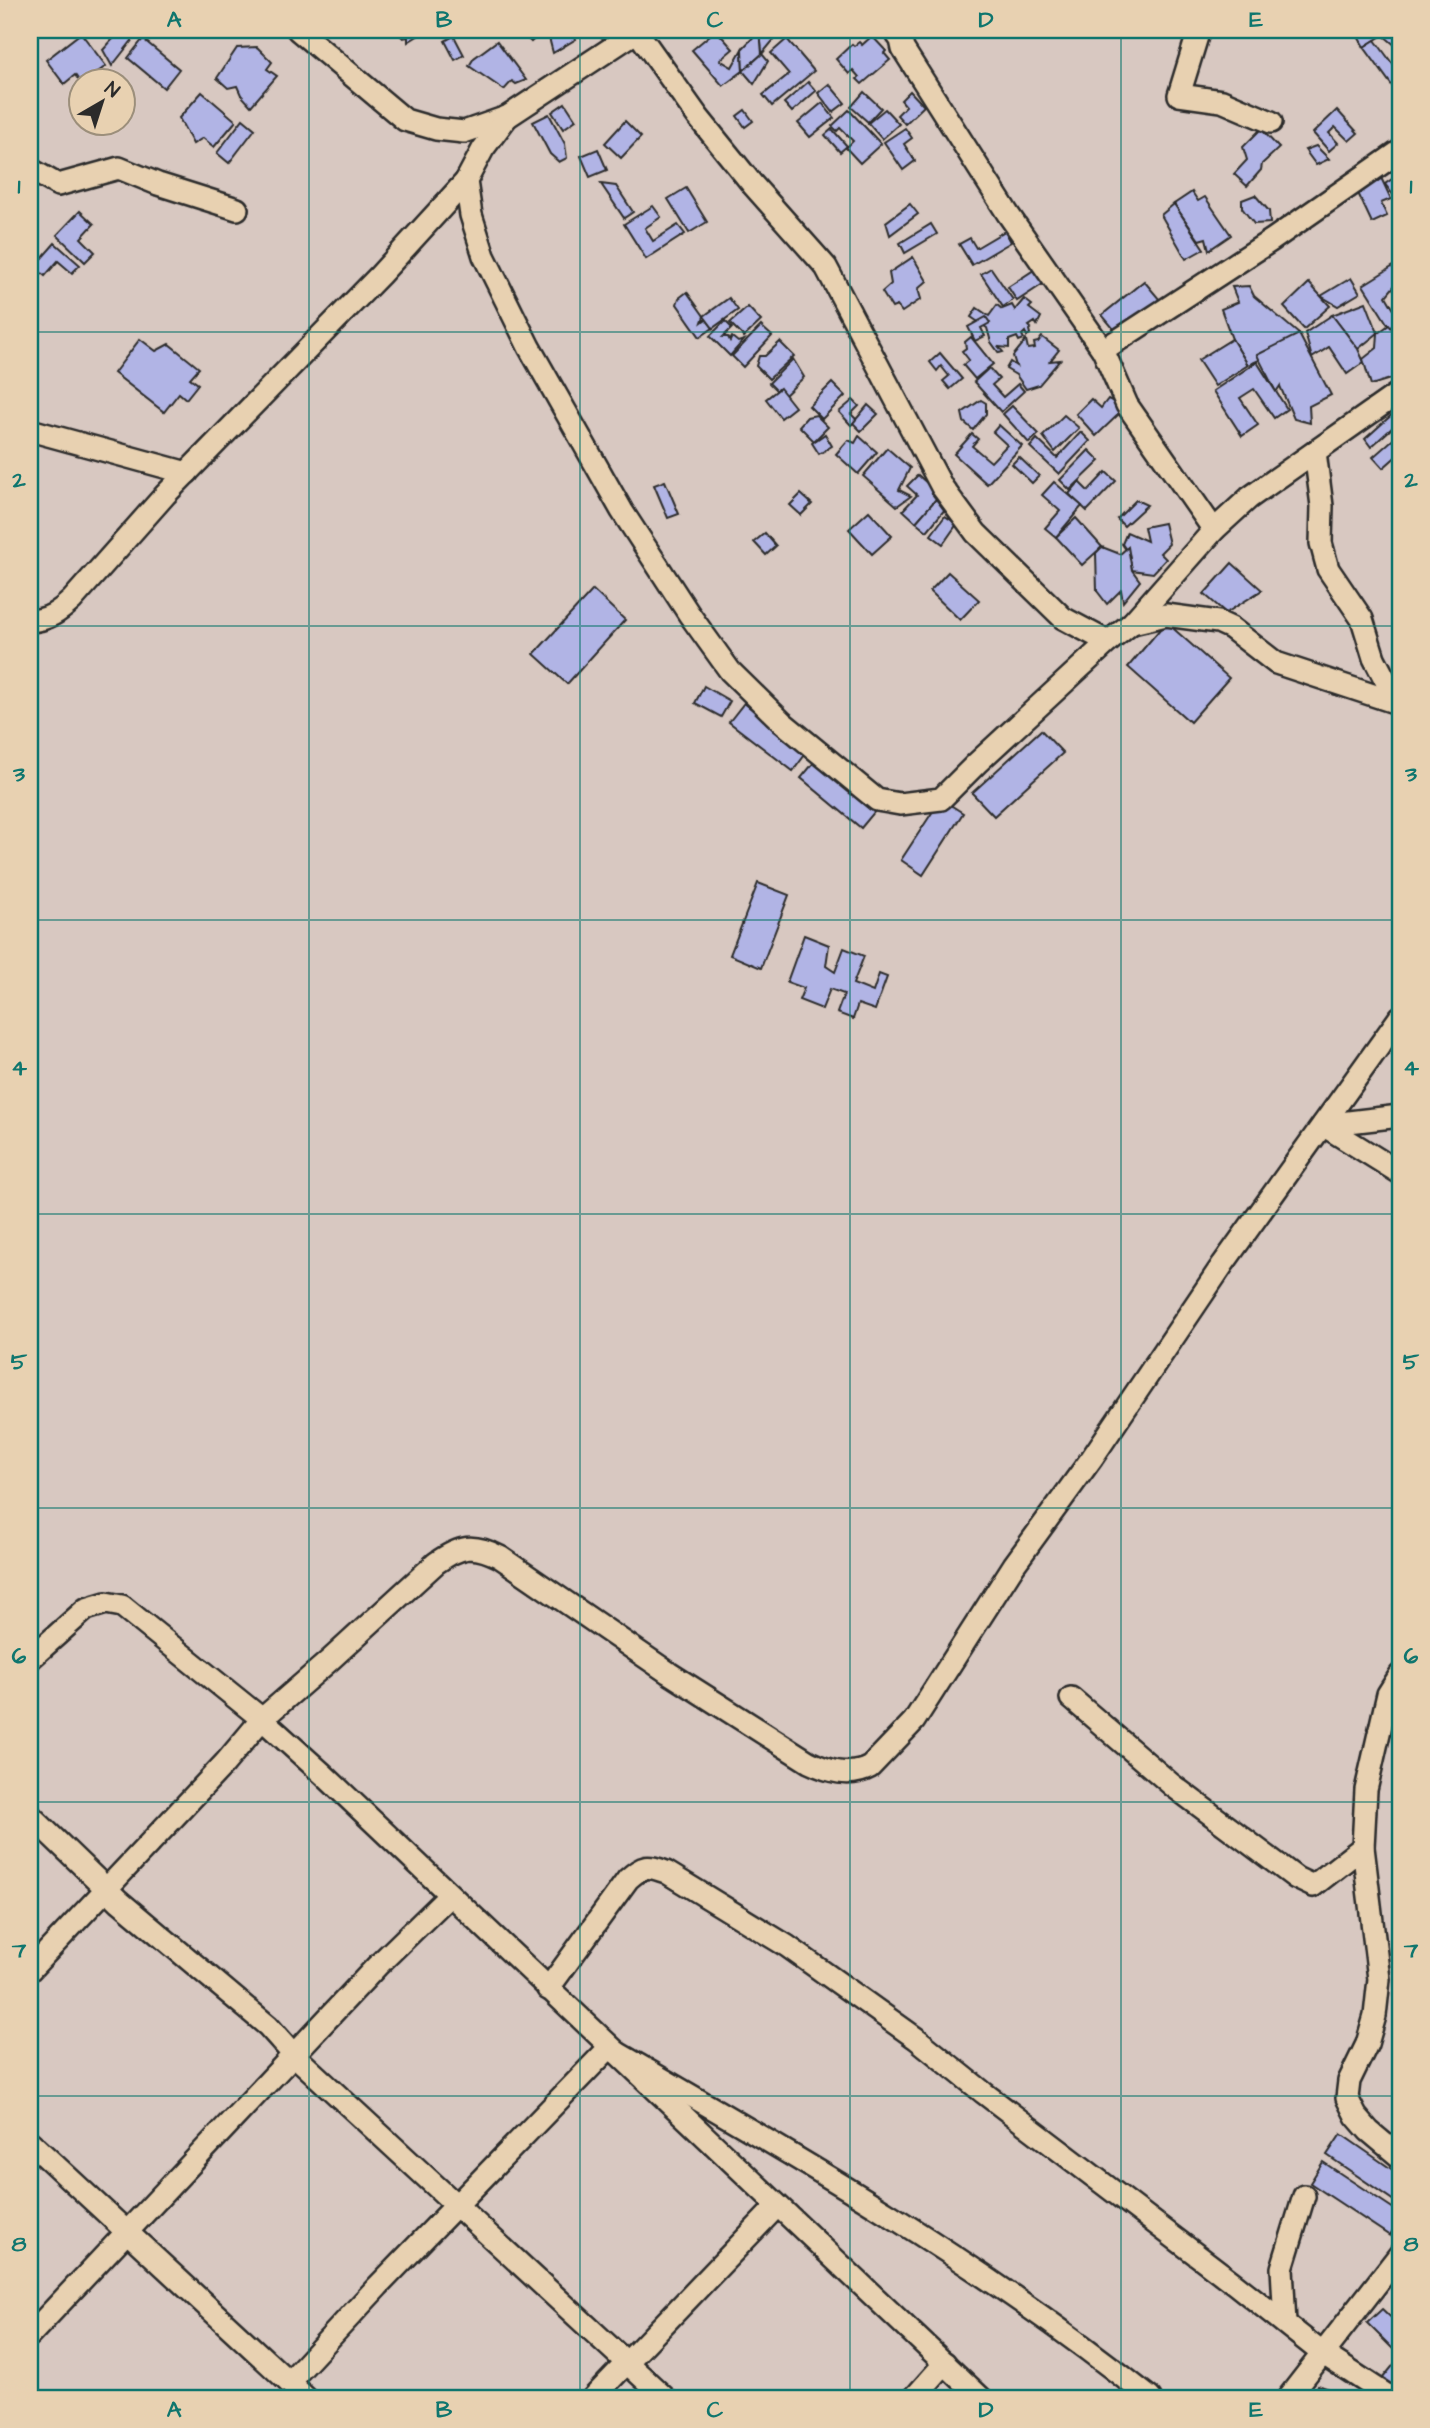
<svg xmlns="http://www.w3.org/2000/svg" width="1430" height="2428" viewBox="0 0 1430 2428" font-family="'Architects Daughter',sans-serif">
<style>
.building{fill:#b1b4e5;stroke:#2b2b2b;stroke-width:2}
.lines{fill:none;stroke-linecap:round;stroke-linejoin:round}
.minor-casing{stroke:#2b2b2b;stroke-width:26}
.minor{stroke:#e8d1b1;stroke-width:21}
.grid{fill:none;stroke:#0f766e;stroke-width:2;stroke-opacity:0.55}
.neatline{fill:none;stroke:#0f766e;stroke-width:2.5}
.grid-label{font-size:23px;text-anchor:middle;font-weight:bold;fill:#0f766e}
</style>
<rect width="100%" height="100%" fill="#d8c8c1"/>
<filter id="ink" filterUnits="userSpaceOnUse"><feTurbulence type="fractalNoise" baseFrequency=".0143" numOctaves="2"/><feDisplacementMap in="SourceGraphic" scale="14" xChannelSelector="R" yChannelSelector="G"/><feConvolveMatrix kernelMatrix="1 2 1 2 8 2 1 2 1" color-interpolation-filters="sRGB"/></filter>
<g filter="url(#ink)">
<g class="building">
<path d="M 99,30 L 124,30 L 134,38 L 112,66 L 103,50 L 113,39 Z"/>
<path d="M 395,30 L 427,30 L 408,42 L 408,37 L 403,38 Z"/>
<path d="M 519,30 L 544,30 L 531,42 Z"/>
<path d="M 547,30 L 573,30 L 576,39 L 553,53 Z"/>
<path d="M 716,30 L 733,49 L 720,60 L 732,67 L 742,49 L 743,71 L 723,86 L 692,50 Z"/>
<path d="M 760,30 L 782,30 L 762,54 Z"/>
<path d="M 760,30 L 762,54 L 743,71 L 742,49 Z"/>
<path d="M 1357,30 L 1400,30 L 1400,44 L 1397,47 L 1383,35 L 1364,47 L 1355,31 Z"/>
<path d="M 81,33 L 106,66 L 87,80 L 80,82 L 75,75 L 64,84 L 46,60 Z"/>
<path d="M 454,36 L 464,55 L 455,60 L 445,41 Z"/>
<path d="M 872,36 L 886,51 L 884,53 L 890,60 L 862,84 L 857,79 L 859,77 L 853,70 L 849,74 L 836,59 L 852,44 L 854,46 L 859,42 L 862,45 Z"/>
<path d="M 143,39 L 179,69 L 164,88 L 128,58 Z"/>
<path d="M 787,39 L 814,71 L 772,106 L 763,95 L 789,74 L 771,53 Z"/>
<path d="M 1375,40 L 1400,74 L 1400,82 L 1393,87 L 1364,47 Z"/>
<path d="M 497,41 L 526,80 L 516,84 L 512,81 L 504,90 L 469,66 L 474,58 Z"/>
<path d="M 257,47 L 272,62 L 267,69 L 277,76 L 251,106 L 241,95 L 237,86 L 228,88 L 217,78 L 237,48 Z"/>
<path d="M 762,54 L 768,61 L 754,84 L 743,71 Z"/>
<path d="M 808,82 L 816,91 L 792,112 L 784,103 Z"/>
<path d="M 829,84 L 845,103 L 833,112 L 818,93 Z"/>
<path d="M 910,91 L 924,106 L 905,124 L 897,115 L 906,106 L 901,100 Z"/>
<path d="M 202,92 L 236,121 L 214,147 L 203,138 L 193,144 L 179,118 Z"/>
<path d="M 864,92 L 881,108 L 868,122 L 851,107 Z"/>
<path d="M 565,103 L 576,120 L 563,129 L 552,112 Z"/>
<path d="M 822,103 L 834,118 L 810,137 L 798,123 Z"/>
<path d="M 885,109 L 899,124 L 882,139 L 868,123 Z"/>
<path d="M 745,110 L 753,121 L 745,127 L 737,116 Z"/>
<path d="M 849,110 L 881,144 L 860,163 L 846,148 L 853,141 L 840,128 L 837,131 L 832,126 Z"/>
<path d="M 1337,110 L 1358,133 L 1349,141 L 1335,127 L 1329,133 L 1338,143 L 1329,151 L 1313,133 Z"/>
<path d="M 549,114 L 565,144 L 567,158 L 559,162 L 550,154 L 533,122 Z"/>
<path d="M 243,119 L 255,129 L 229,163 L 217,153 Z"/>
<path d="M 625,121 L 641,137 L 621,158 L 605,143 Z"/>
<path d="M 905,128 L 912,138 L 904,144 L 915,161 L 903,170 L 884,142 Z"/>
<path d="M 832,129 L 847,146 L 840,152 L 825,135 Z"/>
<path d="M 1261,129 L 1279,148 L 1262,164 L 1261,170 L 1247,186 L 1234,174 L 1247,160 L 1243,147 Z"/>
<path d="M 1316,146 L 1329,159 L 1316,165 L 1305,150 Z"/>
<path d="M 598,149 L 607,170 L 590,177 L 581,156 Z"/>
<path d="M 1376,167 L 1391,199 L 1381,203 L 1387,216 L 1372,223 L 1358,193 Z"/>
<path d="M 1398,175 L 1400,178 L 1400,204 L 1385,184 Z"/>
<path d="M 601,184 L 616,186 L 633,212 L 624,218 Z"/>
<path d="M 686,188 L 707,222 L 689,233 L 668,199 Z"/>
<path d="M 1192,192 L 1198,201 L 1205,197 L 1231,235 L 1209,250 L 1206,238 L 1199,240 L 1174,204 Z"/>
<path d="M 1255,195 L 1269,211 L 1270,223 L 1254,224 L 1242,208 L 1242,200 Z"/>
<path d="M 910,204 L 918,214 L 890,235 L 886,222 Z"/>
<path d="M 1174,204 L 1204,249 L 1186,259 L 1161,215 Z"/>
<path d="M 653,206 L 661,217 L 645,228 L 653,241 L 678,225 L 685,234 L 646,259 L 624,224 Z"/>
<path d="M 80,211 L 94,224 L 81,238 L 95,252 L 85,262 L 57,235 Z"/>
<path d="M 931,224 L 937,234 L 905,253 L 900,243 Z"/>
<path d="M 1005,231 L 1011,242 L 972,265 L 959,244 L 970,238 L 976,248 Z"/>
<path d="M 55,243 L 80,265 L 72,273 L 58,261 L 45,276 L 34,267 Z"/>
<path d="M 913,257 L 927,281 L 918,289 L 921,299 L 902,312 L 897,306 L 892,308 L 882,292 L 891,284 L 889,273 Z"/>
<path d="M 1400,262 L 1400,293 L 1395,285 L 1386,296 L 1400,320 L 1400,333 L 1395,336 L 1363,285 Z"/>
<path d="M 1040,266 L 1049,280 L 1017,301 L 1008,287 Z"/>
<path d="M 991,268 L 1013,300 L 1003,307 L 981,274 Z"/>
<path d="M 1351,278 L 1360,293 L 1338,306 L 1321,296 Z"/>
<path d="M 1144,281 L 1160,300 L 1118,334 L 1102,315 Z"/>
<path d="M 1309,283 L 1330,306 L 1304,329 L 1284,307 Z"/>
<path d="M 1249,286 L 1254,296 L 1299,334 L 1302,341 L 1248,365 L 1232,339 L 1221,309 L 1238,302 L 1232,287 Z"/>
<path d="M 687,292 L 704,316 L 702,322 L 706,319 L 713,328 L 700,337 L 677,304 L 679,298 Z"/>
<path d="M 729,298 L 738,310 L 713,328 L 704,316 Z"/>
<path d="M 1024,299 L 1032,305 L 1029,308 L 1041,317 L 1037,325 L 1035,322 L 1029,326 L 1031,328 L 1029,330 L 1030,334 L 1027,336 L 1025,332 L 1022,335 L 1024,339 L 1019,341 L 1017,337 L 1009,340 L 1009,348 L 999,347 L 1003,352 L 999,353 L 991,342 L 987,328 L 971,317 L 977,308 L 989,316 L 997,305 L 1002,309 L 1012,305 L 1015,310 Z"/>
<path d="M 1366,302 L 1378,333 L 1358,349 L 1332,315 Z"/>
<path d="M 748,307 L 761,321 L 744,337 L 730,323 Z"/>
<path d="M 1332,315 L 1358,349 L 1364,362 L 1347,374 L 1329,347 L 1312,358 L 1305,333 Z"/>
<path d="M 986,317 L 990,323 L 981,328 L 985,336 L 975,341 L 968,327 Z"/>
<path d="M 725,321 L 732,328 L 723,337 L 728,337 L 730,341 L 732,337 L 738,342 L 744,340 L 730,356 L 710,336 Z"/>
<path d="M 1389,325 L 1400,339 L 1400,376 L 1371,385 L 1363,359 L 1377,348 L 1378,333 Z"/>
<path d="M 761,326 L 772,336 L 743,367 L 732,356 Z"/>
<path d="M 1299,334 L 1331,395 L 1309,406 L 1310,423 L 1294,419 L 1280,386 L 1276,392 L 1257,355 Z"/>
<path d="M 971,337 L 993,364 L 975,379 L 963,365 L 969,360 L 962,351 L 966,348 L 965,342 Z"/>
<path d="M 1042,337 L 1059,350 L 1050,361 L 1060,360 L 1039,385 L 1026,389 L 1016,375 L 1006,369 L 1010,362 L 1016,366 L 1013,356 L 1026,340 L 1028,349 L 1035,348 L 1034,343 L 1038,342 Z"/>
<path d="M 140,339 L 156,351 L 169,344 L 199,368 L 190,378 L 198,384 L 186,399 L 179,393 L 164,412 L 114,373 Z"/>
<path d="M 1232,339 L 1248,365 L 1215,386 L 1198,360 Z"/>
<path d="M 780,342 L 794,356 L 769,379 L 756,366 L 759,356 L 765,356 Z"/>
<path d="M 940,353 L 962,379 L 950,389 L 943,381 L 949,376 L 941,366 L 937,371 L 930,362 Z"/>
<path d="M 793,359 L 804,377 L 783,397 L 769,383 Z"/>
<path d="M 1257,362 L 1287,409 L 1274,418 L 1254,389 L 1240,398 L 1258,425 L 1242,436 L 1213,391 Z"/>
<path d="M 989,368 L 999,379 L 992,385 L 1003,397 L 1018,384 L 1024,391 L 1001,412 L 974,382 Z"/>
<path d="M 832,383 L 845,396 L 822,419 L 809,406 Z"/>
<path d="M 780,388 L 795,407 L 781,418 L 766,399 Z"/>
<path d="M 1091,399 L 1101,408 L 1108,399 L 1118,404 L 1121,412 L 1096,436 L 1076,414 Z"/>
<path d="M 853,400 L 859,406 L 851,414 L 857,420 L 851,425 L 839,412 Z"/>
<path d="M 981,400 L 986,403 L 986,414 L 973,430 L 964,422 L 962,413 Z"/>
<path d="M 868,405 L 878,414 L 861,431 L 853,423 Z"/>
<path d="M 1012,406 L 1039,434 L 1029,443 L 1003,414 Z"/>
<path d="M 1395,412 L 1400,418 L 1400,453 L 1383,468 L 1373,457 L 1398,435 L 1392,428 L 1371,447 L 1365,439 Z"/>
<path d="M 816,415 L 828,427 L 814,441 L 799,426 L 807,417 Z"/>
<path d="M 1064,415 L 1079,428 L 1055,452 L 1043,436 Z"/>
<path d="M 999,425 L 1022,446 L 987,484 L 954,454 L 972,434 L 978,439 L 972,446 L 991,462 L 1007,445 L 993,432 Z"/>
<path d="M 1081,432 L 1090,441 L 1059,474 L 1030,447 L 1037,439 L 1057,458 Z"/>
<path d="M 825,434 L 832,446 L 819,454 L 812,443 Z"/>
<path d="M 859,436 L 877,452 L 858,474 L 836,454 L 848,440 L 855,443 Z"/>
<path d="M 887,448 L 910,468 L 899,490 L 911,496 L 897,506 L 863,476 Z"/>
<path d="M 1089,450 L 1100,461 L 1070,490 L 1060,480 Z"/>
<path d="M 1019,457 L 1039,476 L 1032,483 L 1012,464 Z"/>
<path d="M 1106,472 L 1116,481 L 1087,511 L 1069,494 L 1079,482 L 1088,491 Z"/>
<path d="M 918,475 L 940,495 L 916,522 L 903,510 L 917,495 L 907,486 Z"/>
<path d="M 665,481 L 679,514 L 668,518 L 654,485 Z"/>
<path d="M 1054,482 L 1082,506 L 1056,537 L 1045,528 L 1060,511 L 1042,495 Z"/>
<path d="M 801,494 L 812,504 L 801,515 L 790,505 Z"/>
<path d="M 936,499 L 946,508 L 927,531 L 916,522 Z"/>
<path d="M 1136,500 L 1147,505 L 1124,526 L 1117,519 Z"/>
<path d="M 869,511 L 892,536 L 872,554 L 849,529 Z"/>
<path d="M 945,516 L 957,524 L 943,544 L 931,535 Z"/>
<path d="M 1076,518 L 1102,547 L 1082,565 L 1056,537 Z"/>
<path d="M 1164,523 L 1169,544 L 1160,553 L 1166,559 L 1153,573 L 1132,570 L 1129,554 L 1122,544 L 1127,532 L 1147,541 L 1144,527 Z"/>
<path d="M 765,533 L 776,546 L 766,555 L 754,542 Z"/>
<path d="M 1102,547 L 1120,554 L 1128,547 L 1132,570 L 1140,581 L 1123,602 L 1121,590 L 1107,604 L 1097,591 L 1096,553 Z"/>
<path d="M 1232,563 L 1262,590 L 1226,613 L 1204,594 Z"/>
<path d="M 948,572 L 979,600 L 960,620 L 930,591 Z"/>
<path d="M 593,590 L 625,620 L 567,684 L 534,654 Z"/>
<path d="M 1166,622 L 1229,678 L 1190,722 L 1128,667 Z"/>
<path d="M 704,686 L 730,701 L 721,717 L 695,703 Z"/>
<path d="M 744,703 L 807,752 L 793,771 L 729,722 Z"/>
<path d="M 1041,730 L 1063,753 L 994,816 L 972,793 Z"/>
<path d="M 816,760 L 876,810 L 861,828 L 801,778 Z"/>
<path d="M 941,799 L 963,813 L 923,875 L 901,860 Z"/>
<path d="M 758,883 L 789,895 L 761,968 L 730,955 Z"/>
<path d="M 804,935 L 829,945 L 826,966 L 835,972 L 844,948 L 864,956 L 853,984 L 873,992 L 879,974 L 887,977 L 875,1010 L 858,1004 L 853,1019 L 837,1013 L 844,994 L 830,989 L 822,1009 L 799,1000 L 804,988 L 787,982 Z"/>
<path d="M 1341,2134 L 1400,2175 L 1400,2205 L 1327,2155 Z"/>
<path d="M 1323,2162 L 1400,2213 L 1400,2220 L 1390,2236 L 1310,2183 Z"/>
<path d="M 1382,2309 L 1400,2326 L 1400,2348 L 1396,2352 L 1367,2323 Z"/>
<path d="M 1400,2357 L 1400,2374 L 1390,2386 L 1382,2379 Z"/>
<path d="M 1318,2385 L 1335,2391 L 1332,2398 L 1313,2398 Z"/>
</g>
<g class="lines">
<defs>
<g id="minor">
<path d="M 298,30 L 405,120 L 436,129 L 464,132 L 507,117 L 639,30"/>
<path d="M 636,30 L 698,117 L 753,185 L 826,267 L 942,487 L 976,533 L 1063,618 L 1108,642"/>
<path d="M 894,30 L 901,40 L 903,49 L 1008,214 L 1103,350 L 1127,405 L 1214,530"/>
<path d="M 1199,30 L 1179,95 L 1222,101 L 1271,122"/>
<path d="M 507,117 L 483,149 L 466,181 L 471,215 L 484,256 L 529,347 L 622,511 L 689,614 L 730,671 L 782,722 L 877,800 L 900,804 L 941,799 L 977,763 L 1108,642 L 1132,623 L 1214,530 L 1249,498 L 1400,392"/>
<path d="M 30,169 L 58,185 L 119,168 L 158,184 L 237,209"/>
<path d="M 1103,350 L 1272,240 L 1400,151"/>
<path d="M 30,430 L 187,473"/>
<path d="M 1315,452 L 1322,506 L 1321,543 L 1328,569 L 1362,619 L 1374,658 L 1386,681 L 1400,694"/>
<path d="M 30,621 C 48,620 59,612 72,600 L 165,495 L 380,275 L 466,181"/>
<path d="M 1132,623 L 1166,615 L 1218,622 L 1231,628 L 1276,663 L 1400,704"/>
<path d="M 1323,1125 L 1400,1173"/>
<path d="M 1323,1125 L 1400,1116"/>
<path d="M 30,1659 L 86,1609 L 106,1603 L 122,1606 L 262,1719 L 324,1775 L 981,2398"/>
<path d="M 1400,1675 L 1388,1694 L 1366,1790 L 1363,1847 L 1379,1979 L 1375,2016 L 1367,2044 L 1349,2081 L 1347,2098 L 1356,2116 L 1369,2131 L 1400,2157"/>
<path d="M 1071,1698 L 1172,1785 L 1296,1878 L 1313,1886 L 1363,1847"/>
<path d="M 30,1815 L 119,1901 L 268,2026 L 294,2055 L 665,2398"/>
<path d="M 30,1970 L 225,1763 L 262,1719 L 330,1660 L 436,1563 C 460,1546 473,1543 500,1557 L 669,1673 L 809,1762 C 828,1771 850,1778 870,1767 L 914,1721 L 1014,1565 L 1092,1458 L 1223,1264 L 1400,1017"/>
<path d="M 548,1989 L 628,1879 C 644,1865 647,1865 666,1872 L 787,1946 L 917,2039 L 984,2093 L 1235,2284 L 1322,2353 L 1391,2398"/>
<path d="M 30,2142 L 306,2398"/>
<path d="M 1285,2323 L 1282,2268 L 1304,2196"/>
<path d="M 30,2335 L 377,1966 L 450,1895"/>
<path d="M 289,2382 L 378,2286 L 609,2048 C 796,2156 982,2263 1150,2398"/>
<path d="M 593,2398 L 777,2206"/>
<path d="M 914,2398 L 945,2363"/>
<path d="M 1288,2398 L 1400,2254"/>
</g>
</defs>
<use href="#minor" class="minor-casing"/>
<use href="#minor" class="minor"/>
</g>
</g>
<path class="grid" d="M 309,30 L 309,2398M 580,30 L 580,2398M 850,30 L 850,2398M 1121,30 L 1121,2398M 30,332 L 1400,332M 30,626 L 1400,626M 30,920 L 1400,920M 30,1214 L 1400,1214M 30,1508 L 1400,1508M 30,1802 L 1400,1802M 30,2096 L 1400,2096"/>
<rect width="1430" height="2428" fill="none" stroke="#e8d1b1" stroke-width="77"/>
<g transform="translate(102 102) rotate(39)"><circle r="33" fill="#e8d1b1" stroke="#9c8f7b" stroke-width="2"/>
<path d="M0-5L12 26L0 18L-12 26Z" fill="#2b2b2b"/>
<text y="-10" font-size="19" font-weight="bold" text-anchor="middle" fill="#2b2b2b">N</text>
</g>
<rect x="38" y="38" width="1354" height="2352" class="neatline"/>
<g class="grid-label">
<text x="174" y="27">A</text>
<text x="444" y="27">B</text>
<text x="715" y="27">C</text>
<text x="986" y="27">D</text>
<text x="1256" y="27">E</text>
<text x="19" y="193">1</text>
<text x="1411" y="193">1</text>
<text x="19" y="487">2</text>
<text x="1411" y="487">2</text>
<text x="19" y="781">3</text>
<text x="1411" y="781">3</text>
<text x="19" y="1075">4</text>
<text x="1411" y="1075">4</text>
<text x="19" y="1369">5</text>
<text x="1411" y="1369">5</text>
<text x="19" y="1663">6</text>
<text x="1411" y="1663">6</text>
<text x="19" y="1957">7</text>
<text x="1411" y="1957">7</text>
<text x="19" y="2251">8</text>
<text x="1411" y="2251">8</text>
<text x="174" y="2417">A</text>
<text x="444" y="2417">B</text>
<text x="715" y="2417">C</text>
<text x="986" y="2417">D</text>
<text x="1256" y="2417">E</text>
</g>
</svg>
